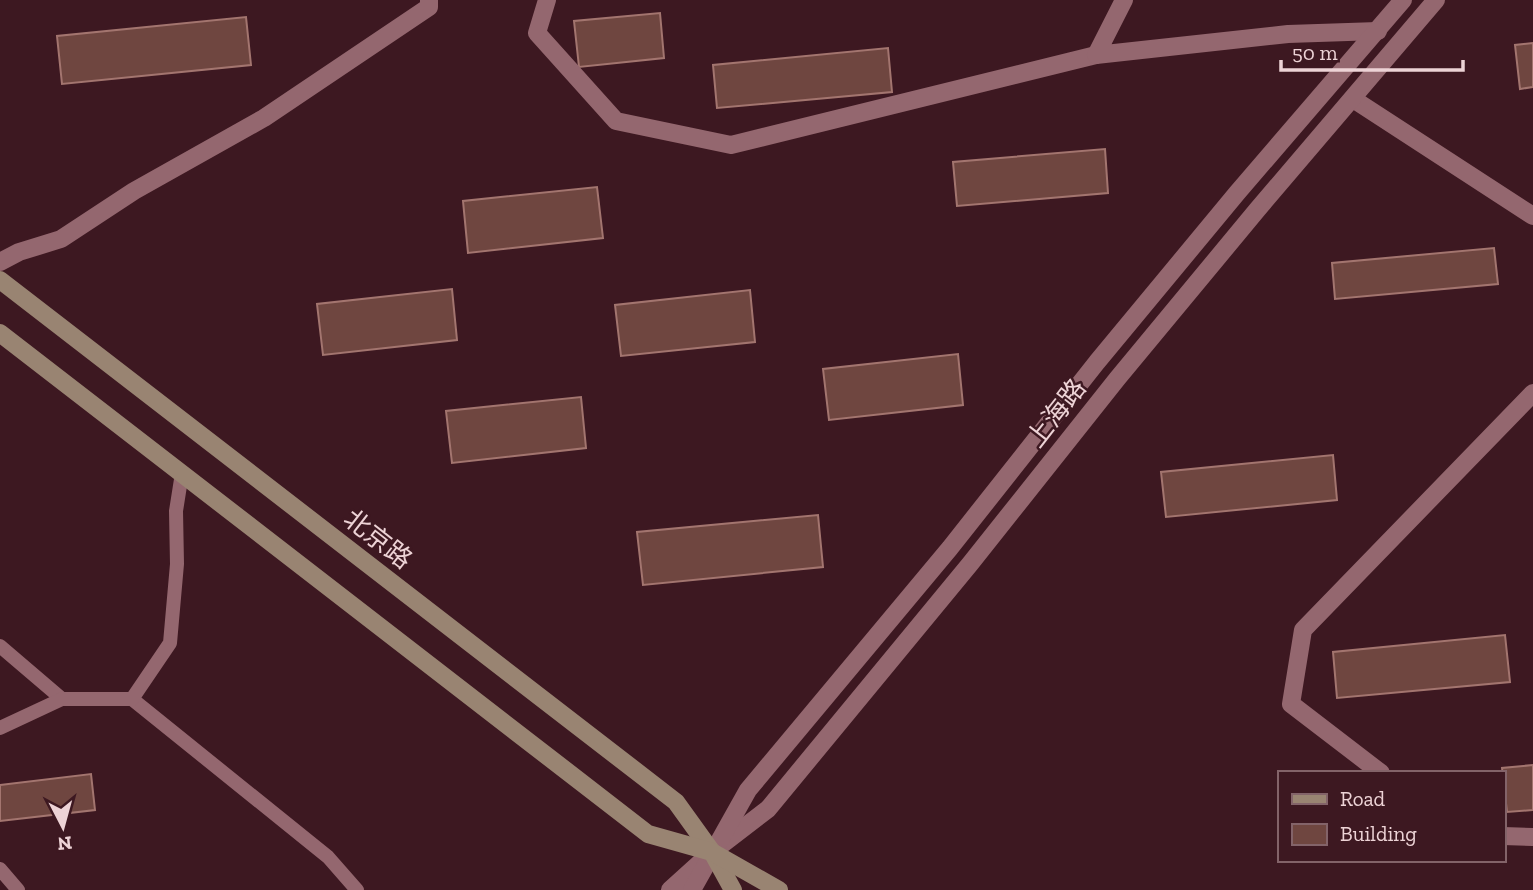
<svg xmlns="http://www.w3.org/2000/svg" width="1533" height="890" viewBox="0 0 1533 890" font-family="'Zilla Slab','Noto Sans SC',serif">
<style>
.building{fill:#6f4640;stroke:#a3756f;stroke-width:2}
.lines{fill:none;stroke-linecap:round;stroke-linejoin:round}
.service{stroke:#94676f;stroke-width:14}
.minor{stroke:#94676f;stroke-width:18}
.tertiary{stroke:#94676f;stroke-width:18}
.secondary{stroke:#998472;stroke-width:18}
.labels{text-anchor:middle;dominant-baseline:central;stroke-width:5;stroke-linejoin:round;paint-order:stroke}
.street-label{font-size:26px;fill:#edd3d6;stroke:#3d1821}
</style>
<rect width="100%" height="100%" fill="#3d1821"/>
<g class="building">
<path d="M 660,13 L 664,58 L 579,67 L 574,21 Z"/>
<path d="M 246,17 L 251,65 L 62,84 L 57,36 Z"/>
<path d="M 1533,43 L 1533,87 L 1520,89 L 1515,45 Z"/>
<path d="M 888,48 L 892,92 L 717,108 L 713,65 Z"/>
<path d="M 1105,149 L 1108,193 L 957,206 L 953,162 Z"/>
<path d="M 597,187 L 603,238 L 468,253 L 463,201 Z"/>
<path d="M 1494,248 L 1498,284 L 1335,299 L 1332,263 Z"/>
<path d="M 452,289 L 457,340 L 323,355 L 317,304 Z"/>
<path d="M 750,290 L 755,342 L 621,356 L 615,305 Z"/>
<path d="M 958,354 L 963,405 L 829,420 L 823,369 Z"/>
<path d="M 581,397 L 586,448 L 452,463 L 446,411 Z"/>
<path d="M 1333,455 L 1337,500 L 1166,517 L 1161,472 Z"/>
<path d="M 818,515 L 823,567 L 643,585 L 637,532 Z"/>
<path d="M 1505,635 L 1510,682 L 1337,698 L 1333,652 Z"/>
<path d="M 1533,765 L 1533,810 L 1507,812 L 1502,768 Z"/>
<path d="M 91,774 L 95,810 L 0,821 L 0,785 Z"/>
</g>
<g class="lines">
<g class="service">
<path d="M 0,646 L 62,699"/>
<path d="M 132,699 L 328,857 L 357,890"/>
<path d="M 0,728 L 62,699 L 132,699 L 170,643 L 177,564 L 176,511 L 182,473"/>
<path d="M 0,869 L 18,890"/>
</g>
<g class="minor">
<path d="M 547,0 L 537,33 L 616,121 L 731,145 L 1096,55"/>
<path d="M 1124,0 L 1096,55 L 1288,34 L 1378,31"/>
<path d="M 1353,99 L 1533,216"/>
<path d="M 0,262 L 19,252 L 61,239 L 134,191 L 264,118 L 429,7 L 429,0"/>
<path d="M 1381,773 L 1291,704 L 1303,630 L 1533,393"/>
<path d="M 1503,836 L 1533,837"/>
</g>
<g class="tertiary">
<path d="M 670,890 L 712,852 L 768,809 L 970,564 L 1117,379 L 1257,210 L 1436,0"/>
<path d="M 692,890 L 748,790 L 950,548 L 1097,362 L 1237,193 L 1403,0"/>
</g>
<g class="secondary">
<path d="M 0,280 L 676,802 L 712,852 L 733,890"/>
<path d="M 0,333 L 648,834 L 712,852 L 779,890"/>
</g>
</g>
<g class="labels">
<g class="street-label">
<text transform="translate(1056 413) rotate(-52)">上海路</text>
<text transform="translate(378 539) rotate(38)">北京路</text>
</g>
</g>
<rect x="1278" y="771" width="228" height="91" fill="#3d1821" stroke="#836369" stroke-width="2"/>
<rect x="1292" y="794" width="35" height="10" fill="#998472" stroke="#836369" stroke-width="2"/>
<text x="1340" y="806" font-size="21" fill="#edd3d6">Road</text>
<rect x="1292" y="824" width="35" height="21" fill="#6f4640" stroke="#836369" stroke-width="2"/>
<text x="1340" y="841" font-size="21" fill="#edd3d6">Building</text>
<g transform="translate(63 827) rotate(174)" stroke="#3d1821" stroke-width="5" paint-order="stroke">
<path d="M0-5L12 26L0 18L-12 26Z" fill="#edd3d6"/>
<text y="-10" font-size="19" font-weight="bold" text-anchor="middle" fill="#edd3d6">N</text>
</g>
<path d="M1281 60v10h182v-10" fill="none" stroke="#edd3d6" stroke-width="3.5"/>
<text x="1292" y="60" font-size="21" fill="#edd3d6" stroke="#3d1821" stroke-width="5" paint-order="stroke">50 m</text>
</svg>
